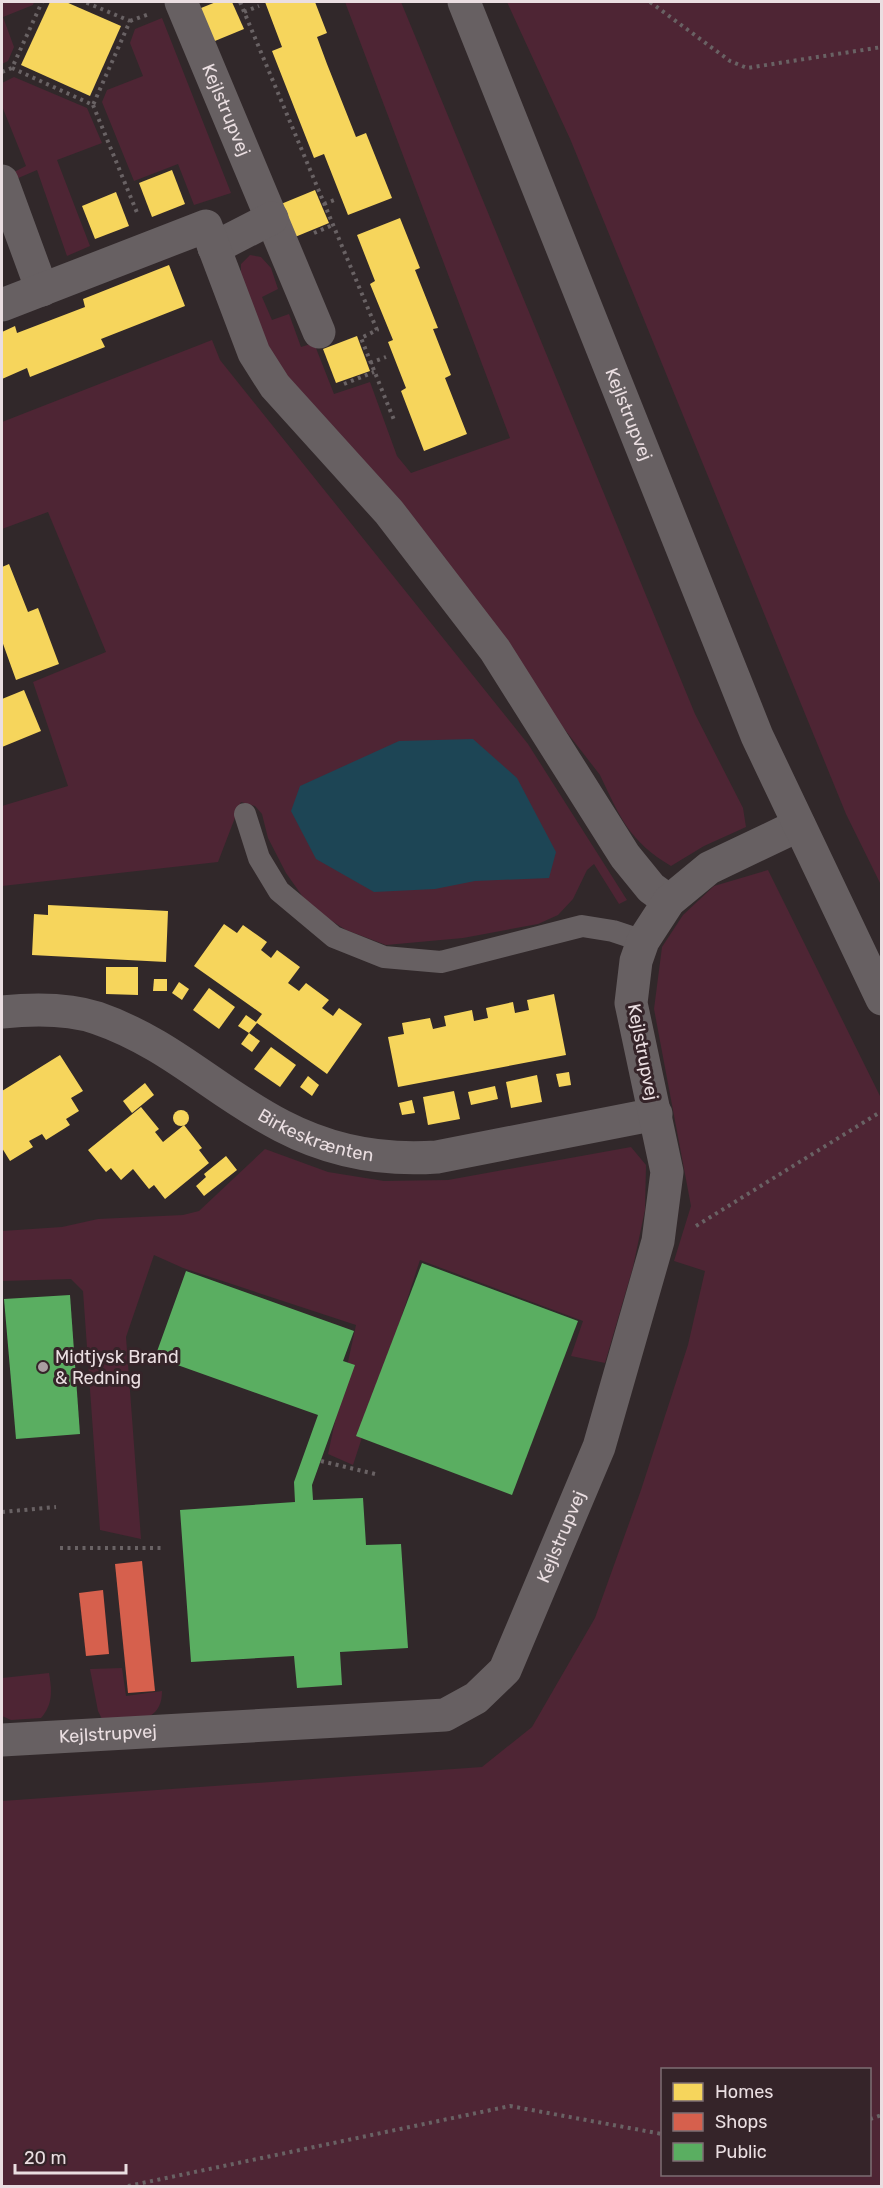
<svg xmlns="http://www.w3.org/2000/svg" width="883" height="2188" viewBox="0 0 883 2188" font-family="Rubik,sans-serif">
<style>
.green{fill:#4e2534;fill-rule:evenodd}
.water{fill:#1d4555}
.homes{fill:#f6d55c}
.shops{fill:#d6604d}
.public{fill:#5aae61}
.lines{fill:none;stroke-linecap:round;stroke-linejoin:round}
.path{stroke:#696264;stroke-width:4;stroke-dasharray:3 4.5;stroke-linecap:butt}
.lane{stroke:#676062;stroke-width:22}
.street{stroke:#676062;stroke-width:33}
.secondary{stroke:#676062;stroke-width:33}
.poi-dot{fill:#a99ea1;stroke:#352429;stroke-width:2}
.labels{text-anchor:middle;dominant-baseline:central;stroke-width:6;stroke-linejoin:round;paint-order:stroke}
.street-label{font-size:18px;fill:#eadee1;stroke:#352429}
.poi-label{font-size:18px;fill:#eadee1;stroke:#352429;text-anchor:start}
</style>
<rect width="100%" height="100%" fill="#31282a"/>
<g class="green">
<path d="M 2,2 L 34,2 L 33,5 L 3,17 L 14,47 L 8,61 L 2,64 Z"/>
<path d="M 345,2 L 401,2 L 695,714 L 743,808 L 746,827 L 704,846 L 671,866 C 629,841 620,817 600,775 L 336,434 L 271,361 L 241,282 L 241,264 L 250,255 L 261,257 L 271,268 L 278,289 L 262,297 L 272,320 L 289,314 L 301,347 L 314,343 L 334,394 L 370,382 L 397,456 L 411,473 L 510,438 Z"/>
<path d="M 507,2 L 881,2 L 881,885 L 846,814 L 571,141 Z"/>
<path d="M 162,18 L 231,193 L 194,205 L 178,164 L 134,181 L 102,102 L 107,90 L 143,76 L 130,43 L 135,29 Z"/>
<path d="M 14,77 L 87,108 L 102,143 L 57,160 L 90,246 L 67,256 L 37,170 L 9,182 L 6,176 L 26,166 L 2,106 L 2,83 Z"/>
<path d="M 212,340 L 220,360 L 528,744 L 627,900 L 619,904 L 594,864 L 587,870 L 573,899 L 558,915 L 538,924 L 463,938 L 386,945 L 346,930 L 310,907 L 286,873 L 268,838 L 262,814 L 255,806 L 241,802 L 218,862 L 2,886 L 2,806 L 68,786 L 33,682 L 106,652 L 48,512 L 2,529 L 2,422 Z"/>
<path d="M 768,870 L 881,1098 L 881,2186 L 2,2186 L 2,1801 L 482,1767 L 532,1727 L 595,1618 L 641,1490 L 688,1345 L 705,1271 L 674,1261 L 691,1206 L 654,1009 L 662,947 L 683,915 L 714,886 ZM 662,2070 L 870,2070 L 870,2174 L 662,2174 Z"/>
<path d="M 631,1147 L 646,1165 L 645,1210 L 633,1267 L 605,1363 L 571,1356 L 583,1321 L 420,1260 L 353,1465 L 328,1454 L 356,1325 L 183,1268 L 154,1255 L 126,1337 L 141,1539 L 100,1530 L 83,1291 L 71,1279 L 2,1281 L 2,1231 L 62,1227 L 98,1219 L 183,1215 L 199,1211 L 265,1149 L 328,1172 L 384,1181 L 448,1180 Z"/>
<path d="M 122,1668 L 126,1696 L 162,1691 C 162,1727 127,1720 102,1719 L 98,1711 L 90,1669 Z"/>
<path d="M 49,1673 C 52,1691 53,1704 41,1718 L 11,1720 L 2,1716 L 2,1678 Z"/>
</g>
<path class="water" d="M 473,739 L 517,778 L 556,852 L 549,878 L 475,881 L 435,889 L 374,892 L 316,859 L 291,811 L 300,786 L 399,741 Z"/>
<g class="homes">
<path d="M 50,2 L 66,2 L 121,26 L 90,96 L 21,65 Z"/>
<path d="M 216,2 L 232,2 L 244,29 L 210,43 L 196,10 Z"/>
<path d="M 265,2 L 315,2 L 327,33 L 317,37 L 327,64 L 356,137 L 366,133 L 392,198 L 348,215 L 324,154 L 314,158 L 272,51 L 282,47 Z"/>
<path d="M 172,170 L 185,204 L 152,217 L 139,183 Z"/>
<path d="M 315,190 L 329,223 L 295,237 L 281,204 Z"/>
<path d="M 116,192 L 129,226 L 95,239 L 82,206 Z"/>
<path d="M 400,218 L 420,268 L 415,270 L 438,328 L 433,329 L 451,375 L 445,378 L 467,434 L 424,451 L 401,391 L 406,388 L 388,342 L 393,340 L 370,284 L 375,281 L 357,235 Z"/>
<path d="M 169,265 L 185,306 L 101,339 L 105,347 L 30,377 L 27,368 L 2,379 L 2,332 L 15,326 L 17,333 L 85,307 L 83,299 Z"/>
<path d="M 357,336 L 370,371 L 336,383 L 323,349 Z"/>
<path d="M 9,564 L 28,612 L 38,608 L 59,664 L 16,680 L 2,641 L 2,567 Z"/>
<path d="M 24,690 L 41,731 L 2,747 L 2,699 Z"/>
<path d="M 48,905 L 168,911 L 166,962 L 32,955 L 34,914 L 48,915 Z"/>
<path d="M 224,924 L 237,933 L 243,925 L 267,942 L 261,950 L 271,958 L 277,950 L 300,967 L 288,983 L 299,991 L 306,983 L 329,1000 L 322,1008 L 333,1016 L 339,1008 L 362,1024 L 327,1074 L 257,1023 L 249,1033 L 238,1026 L 246,1015 L 256,1022 L 262,1014 L 194,966 Z"/>
<path d="M 106,967 L 138,967 L 138,995 L 106,994 Z"/>
<path d="M 154,979 L 167,979 L 167,991 L 153,991 Z"/>
<path d="M 179,982 L 189,989 L 182,1000 L 172,993 Z"/>
<path d="M 209,988 L 235,1007 L 219,1029 L 193,1010 Z"/>
<path d="M 554,994 L 566,1055 L 398,1087 L 388,1037 L 404,1034 L 402,1023 L 430,1018 L 433,1029 L 446,1026 L 444,1016 L 472,1010 L 474,1021 L 488,1018 L 486,1008 L 513,1002 L 515,1013 L 529,1010 L 527,1000 Z"/>
<path d="M 249,1033 L 260,1041 L 252,1052 L 241,1044 Z"/>
<path d="M 271,1047 L 296,1065 L 280,1087 L 254,1069 Z"/>
<path d="M 60,1055 L 83,1091 L 71,1098 L 79,1111 L 66,1119 L 70,1125 L 46,1140 L 42,1134 L 29,1141 L 33,1147 L 10,1161 L 2,1148 L 2,1091 Z"/>
<path d="M 569,1072 L 571,1085 L 559,1087 L 556,1074 Z"/>
<path d="M 537,1075 L 542,1102 L 511,1108 L 506,1082 Z"/>
<path d="M 308,1076 L 319,1085 L 312,1096 L 300,1087 Z"/>
<path d="M 145,1083 L 154,1095 L 132,1113 L 123,1101 Z"/>
<path d="M 495,1086 L 498,1099 L 471,1105 L 468,1092 Z"/>
<path d="M 454,1091 L 460,1119 L 428,1125 L 423,1097 Z"/>
<path d="M 412,1100 L 415,1113 L 402,1115 L 399,1103 Z"/>
<path d="M 141,1107 L 159,1129 L 155,1132 L 163,1142 L 184,1125 L 202,1148 L 199,1150 L 209,1163 L 165,1199 L 154,1185 L 149,1189 L 133,1169 L 121,1180 L 111,1168 L 106,1172 L 88,1150 Z"/>
<circle cx="181" cy="1118" r="8"/>
<path d="M 226,1156 L 237,1170 L 204,1196 L 196,1186 L 206,1177 L 204,1174 Z"/>
</g>
<g class="shops">
<path d="M 142,1561 L 155,1691 L 128,1693 L 115,1564 Z"/>
<path d="M 103,1590 L 109,1654 L 86,1656 L 79,1593 Z"/>
</g>
<g class="public">
<path d="M 422,1263 L 578,1321 L 512,1495 L 356,1436 Z"/>
<path d="M 186,1271 L 354,1331 L 343,1361 L 355,1365 L 312,1485 L 313,1500 L 363,1498 L 366,1545 L 401,1544 L 408,1648 L 340,1652 L 342,1685 L 297,1688 L 294,1656 L 191,1662 L 180,1510 L 295,1502 L 294,1482 L 318,1415 L 155,1357 Z"/>
<path d="M 70,1295 L 80,1434 L 16,1439 L 4,1299 Z"/>
</g>
<g class="lines">
<g class="path">
<path d="M 240,2 L 377,330 L 361,338 L 394,420"/>
<path d="M 650,2 L 730,61 L 747,68 L 882,47"/>
<path d="M 244,12 L 259,6"/>
<path d="M 130,21 L 149,14"/>
<path d="M 12,68 L 93,105 L 130,21 L 85,2"/>
<path d="M 2,72 L 12,68 L 42,2"/>
<path d="M 93,105 L 138,215"/>
<path d="M 324,204 L 337,199"/>
<path d="M 314,233 L 333,225"/>
<path d="M 370,363 L 386,357"/>
<path d="M 344,384 L 374,372"/>
<path d="M 696,1226 L 882,1111"/>
<path d="M 321,1461 L 375,1474"/>
<path d="M 2,1512 L 56,1507"/>
<path d="M 60,1548 L 165,1548"/>
<path d="M 870,2119 L 882,2115"/>
<path d="M 128,2186 L 510,2106 L 662,2134"/>
</g>
<path class="lane" d="M 245,814 L 259,858 L 279,891 L 334,937 L 384,957 L 441,962 L 582,926 L 613,931 L 643,941"/>
<g class="street">
<path id="s1" d="M 181,2 L 319,332"/>
<path d="M 2,181 L 42,290"/>
<path d="M 214,248 L 272,218"/>
<path d="M 2,305 L 206,226 L 254,353 L 275,386 L 389,512 L 495,650 L 625,856 L 651,888 L 669,901"/>
<path id="s2" d="M 2,1012 C 32,1009 67,1008 97,1018 C 170,1043 217,1093 282,1126 C 332,1152 382,1161 437,1157 L 656,1114"/>
<path id="s3" d="M 2,1740 L 445,1715 L 476,1698 L 505,1670 L 599,1447 L 658,1241 L 667,1172 L 631,1003 L 636,961 L 643,941 L 669,901 L 709,868 L 799,825"/>
</g>
<path class="secondary" id="s4" d="M 464,2 L 757,736 L 882,999"/>
</g>
<circle class="poi-dot" cx="43" cy="1367" r="6"/>
<g class="labels">
<g class="street-label">
<text stroke="none"><textPath href="#s1" startOffset="117">Kejlstrupvej</textPath></text>
<text stroke="none"><textPath href="#s4" startOffset="444">Kejlstrupvej</textPath></text>
<text transform="translate(643 1052) rotate(79)">Kejlstrupvej</text>
<text stroke="none"><textPath href="#s2" startOffset="346">Birkeskrænten</textPath></text>
<text stroke="none"><textPath href="#s3" startOffset="664">Kejlstrupvej</textPath></text>
<text stroke="none"><textPath href="#s3" startOffset="106">Kejlstrupvej</textPath></text>
</g>
<g class="poi-label">
<text x="55" y="1357">Midtjysk Brand<tspan x="55" dy="21">&amp; Redning</tspan></text>
</g>
</g>
<rect width="883" height="2188" fill="none" stroke="#eadee1" stroke-width="6"/>
<rect x="661" y="2068" width="210" height="108" fill="#352429" stroke="#7d6e73" stroke-width="1.5"/>
<rect x="673" y="2083" width="30" height="18" fill="#f6d55c" stroke="#7d6e73" stroke-width="1.5"/>
<text x="715" y="2098" font-size="18" fill="#eadee1">Homes</text>
<rect x="673" y="2113" width="30" height="18" fill="#d6604d" stroke="#7d6e73" stroke-width="1.5"/>
<text x="715" y="2128" font-size="18" fill="#eadee1">Shops</text>
<rect x="673" y="2143" width="30" height="18" fill="#5aae61" stroke="#7d6e73" stroke-width="1.5"/>
<text x="715" y="2158" font-size="18" fill="#eadee1">Public</text>
<path d="M15 2164v9h111v-9" fill="none" stroke="#eadee1" stroke-width="3"/>
<text x="24" y="2164" font-size="18" fill="#eadee1" stroke="#352429" stroke-width="4.5" paint-order="stroke">20 m</text>
</svg>
